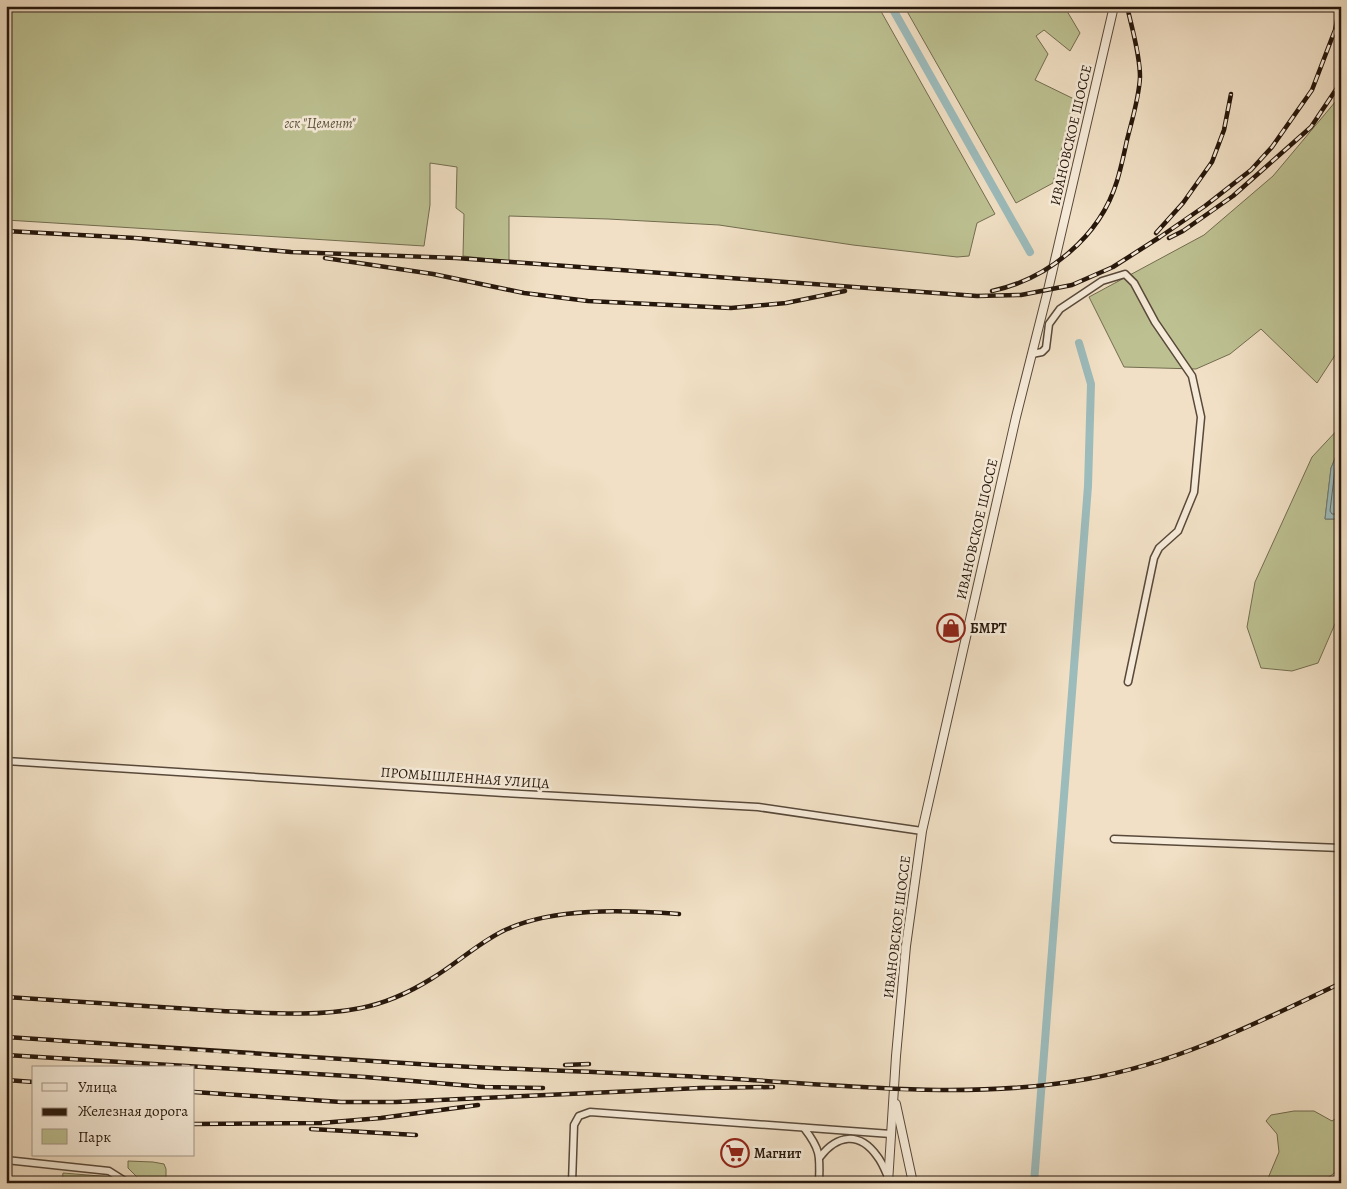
<svg xmlns="http://www.w3.org/2000/svg" width="1347" height="1189" viewBox="0 0 1347 1189" font-family="Alegreya,serif">
<style>
.green{fill:#bdc192;stroke:#726c4f}
.water{fill:#9cbbbb;stroke:#6d7975}
.lines{fill:none;stroke-linecap:round;stroke-linejoin:round}
.shore{stroke:#616964;stroke-width:1}
.canal{stroke:#9cbbbb;stroke-width:8}
.minor-casing{stroke:#59493a;stroke-width:9}
.tertiary-casing{stroke:#59493a;stroke-width:10}
.trunk-casing{stroke:#26170c;stroke-width:12}
.minor{stroke:#f6ebd9;stroke-width:6}
.tertiary{stroke:#f6ebd9;stroke-width:8}
.trunk{stroke:#f1e0c5;stroke-width:10}
.rail-casing{stroke:#26170c;stroke-width:4.5}
.rail{stroke:#f6ebd9;stroke-width:2.5;stroke-dasharray:8;stroke-linecap:butt}
.labels{text-anchor:middle;dominant-baseline:central;stroke-width:5;stroke-linejoin:round;paint-order:stroke}
.park-label{font-size:14px;font-style:italic;fill:#5b523b;stroke:#f6ebd9}
.street-label{font-size:14px;fill:#26170c;stroke:#f6ebd9}
.poi-label{font-size:14px;font-weight:bold;fill:#26170c;stroke:#f6ebd9;text-anchor:start}
</style>
<rect width="100%" height="100%" fill="#f1e0c5"/>
<filter id="stains"><feTurbulence type="fractalNoise" baseFrequency=".004" numOctaves="4"/><feColorMatrix values="0 0 0 0 .2 0 0 0 0 .09 0 0 0 0 .02 0 0 0 .5 -.17"/></filter>
<radialGradient id="worn" r=".72"><stop offset=".6" stop-color="#630" stop-opacity="0"/><stop offset="1" stop-color="#630" stop-opacity=".3"/></radialGradient>
<g class="green">
<path d="M 6,6 L 878,6 L 995,214 L 977,223 L 969,256 L 957,257 L 853,245 L 719,225 L 608,219 L 509,216 L 509,261 L 463,256 L 464,214 L 456,208 L 457,167 L 430,163 L 430,205 L 424,246 L 6,220 Z"/>
<path d="M 904,6 L 1064,6 L 1080,33 L 1070,51 L 1044,30 L 1036,36 L 1048,54 L 1035,80 L 1074,99 L 1053,183 L 1016,203 Z"/>
<path d="M 1341,95 L 1341,346 L 1317,383 L 1261,329 L 1230,354 L 1196,369 L 1124,367 L 1089,297 L 1204,235 L 1273,176 Z"/>
<path d="M 1341,426 L 1341,444 L 1331,468 L 1325,519 L 1341,519 L 1341,610 L 1318,663 L 1292,671 L 1261,668 L 1247,627 L 1255,582 L 1312,457 Z"/>
<path d="M 1294,1111 L 1314,1111 L 1332,1121 L 1341,1115 L 1341,1168 L 1321,1183 L 1266,1183 L 1279,1152 L 1277,1134 L 1266,1121 L 1271,1115 Z"/>
<path d="M 128,1161 L 153,1162 L 164,1164 L 166,1169 L 166,1183 L 143,1183 L 128,1168 Z"/>
<path d="M 63,1173 L 112,1177 L 119,1183 L 62,1183 Z"/>
</g>
<path class="water" d="M 1341,444 L 1341,519 L 1325,519 L 1331,468 Z"/>
<g class="lines">
<path class="shore" d="M 1341,457 L 1335,469 L 1330,511 L 1332,514 L 1341,514"/>
<g class="canal">
<path d="M 891,6 L 1030,252"/>
<path d="M 1034,1183 L 1088,486 L 1091,384 L 1079,343"/>
</g>
<defs>
<g id="minor">
<path d="M 1032,354 L 1042,352 L 1046,348 L 1049,324 L 1060,309 L 1102,281 L 1125,274 L 1134,283 L 1155,322 L 1192,376 L 1201,417 L 1194,492 L 1178,531 L 1159,548 L 1154,558 L 1128,682"/>
<path d="M 6,761 L 504,793 L 758,807 L 922,831"/>
<path d="M 1114,839 L 1341,848"/>
<path d="M 804,1128 C 821,1150 820,1156 819,1183"/>
<path d="M 820,1157 C 837,1135 859,1131 877,1156 C 882,1162 885,1170 888,1177"/>
<path d="M 6,1160 L 109,1171 L 128,1183"/>
<path d="M 572,1183 L 574,1125 L 579,1116 L 590,1112 L 891,1134"/>
</g>
<g id="tertiary">
<path d="M 896,1104 L 913,1183"/>
<path d="M 888,1183 L 896,1056 L 906,946 L 922,831 L 1016,417 L 1048,290 L 1114,6"/>
</g>
<path id="trunk" d="M 1337,1183 L 1341,1180"/>
</defs>
<use href="#minor" class="minor-casing"/>
<use href="#tertiary" class="tertiary-casing"/>
<use href="#trunk" class="trunk-casing"/>
<use href="#minor" class="minor"/>
<use href="#tertiary" class="tertiary"/>
<use href="#trunk" class="trunk"/>
<defs>
<g id="rail">
<path d="M 6,231 L 135,238 L 291,252 L 456,258 L 977,296 L 1021,295 L 1072,285 L 1113,267 L 1160,237 L 1205,206 L 1251,170 L 1272,147 L 1312,90 L 1335,30 L 1340,6"/>
<path d="M 1156,233 L 1183,203 L 1212,162 L 1224,130 L 1231,94"/>
<path d="M 1169,238 L 1183,231 L 1233,196 L 1311,127 L 1341,82"/>
<path d="M 325,258 L 433,274 L 524,293 L 588,301 L 731,308 L 786,303 L 845,291"/>
<path d="M 992,291 C 1048,279 1100,237 1117,181 C 1121,168 1124,154 1127,140 C 1132,120 1139,98 1140,77 C 1140,54 1132,29 1127,6"/>
<path d="M 6,997 C 78,1002 150,1007 222,1011 C 268,1013 316,1017 361,1008 C 386,1003 410,992 431,979 C 456,964 477,944 503,931 C 552,907 625,910 679,914"/>
<path d="M 6,1037 C 149,1047 292,1057 434,1065 C 523,1070 611,1072 700,1077 C 827,1083 961,1102 1087,1079 C 1178,1063 1259,1022 1341,983"/>
<path d="M 6,1055 L 365,1077 L 484,1087 L 543,1088"/>
<path d="M 565,1065 L 589,1064"/>
<path d="M 6,1080 L 34,1082"/>
<path d="M 194,1092 L 341,1102 L 396,1102 L 700,1088 L 773,1087"/>
<path d="M 194,1124 L 321,1123 L 381,1118 L 478,1105"/>
<path d="M 311,1129 L 416,1135"/>
</g>
</defs>
<use href="#rail" class="rail-casing"/>
<use href="#rail" class="rail"/>
</g>
<defs>
<symbol id="shop-ring" viewBox="-11 -11 22 22"><circle r="9.5" fill="#f6ebd9" stroke="#8f2418" stroke-width="1.5"/><path d="M-5-2.5h2.3a2.7 3.5 0 0 1 5.4 0H5L5.5 6h-11ZM-1.5-2.5h3a1.5 2.3 0 0 0-3 0Z" fill="#8f2418"/></symbol>
<symbol id="supermarket-ring" viewBox="-11 -11 22 22"><circle r="9.5" fill="#f6ebd9" stroke="#8f2418" stroke-width="1.5"/><path d="M-6-5.5h2.5l.6 2H6L4.5 2H-2.5L-4.4-4H-6ZM-1.5 3.2a1.3 1.3 0 1 0 .1 0ZM3 3.2a1.3 1.3 0 1 0 .1 0Z" fill="#8f2418"/></symbol>
</defs>
<g fill-rule="evenodd">
<use href="#shop-ring" x="935" y="612" width="32" height="32"/>
<use href="#supermarket-ring" x="719" y="1137" width="32" height="32"/>
</g>
<g class="labels">
<g class="park-label">
<text x="320" y="123">гск "Цемент"</text>
</g>
<g class="street-label">
<text transform="translate(1071 135) rotate(-77)">ИВАНОВСКОЕ ШОССЕ</text>
<text transform="translate(977 529) rotate(-77)">ИВАНОВСКОЕ ШОССЕ</text>
<text transform="translate(465 778) rotate(4)">ПРОМЫШЛЕННАЯ УЛИЦА</text>
<text transform="translate(897 927) rotate(-83)">ИВАНОВСКОЕ ШОССЕ</text>
</g>
<g class="poi-label">
<text x="970" y="628">БМРТ</text>
<text x="754" y="1153">Магнит</text>
</g>
</g>
<rect width="1347" height="1189" fill="none" stroke="#f1e0c5" stroke-width="25"/>
<rect x="8" y="8" width="1332" height="1174" fill="none" stroke="#26170c" stroke-width="2.5"/>
<rect x="12" y="12" width="1322" height="1164" fill="none" stroke="#26170c"/>
<rect x="32" y="1066" width="162" height="90" fill="#f6ebd9" stroke="#a39687"/>
<rect x="42" y="1083" width="25" height="8" fill="#f6ebd9" stroke="#a39687"/>
<text x="78" y="1092" font-size="15" fill="#26170c">Улица</text>
<rect x="42" y="1108" width="25" height="8" fill="#26170c" stroke="#a39687"/>
<text x="78" y="1116" font-size="15" fill="#26170c">Железная дорога</text>
<rect x="42" y="1129" width="25" height="15" fill="#bdc192" stroke="#a39687"/>
<text x="78" y="1142" font-size="15" fill="#26170c">Парк</text>
<rect width="100%" height="100%" filter="url(#stains)"/>
<rect width="100%" height="100%" fill="url(#worn)"/>
</svg>
